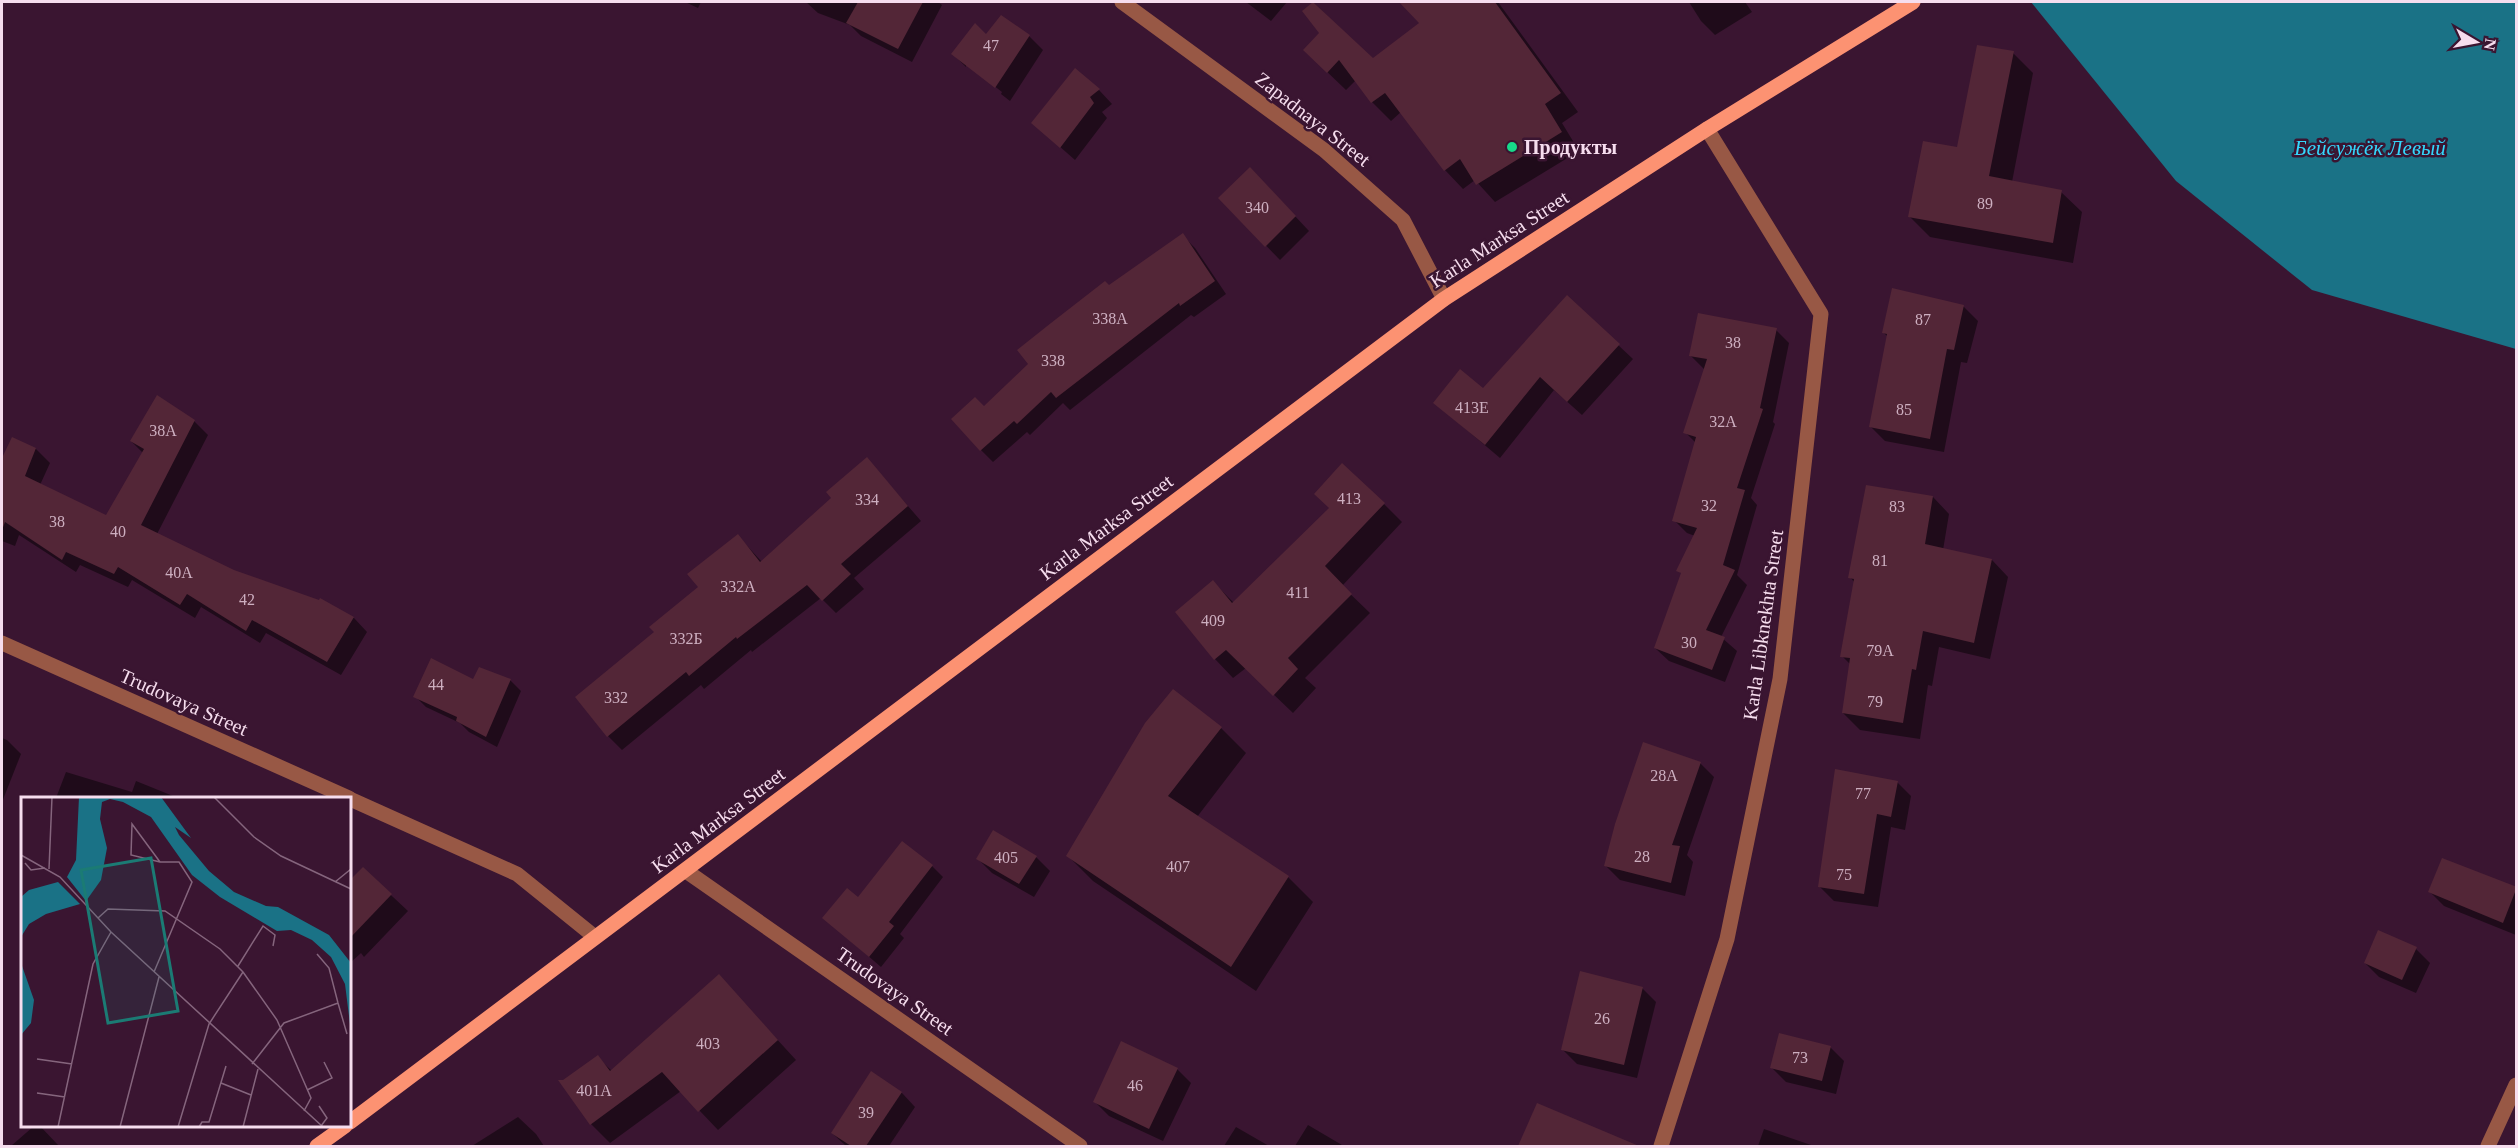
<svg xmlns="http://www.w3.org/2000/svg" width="2518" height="1148" viewBox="0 0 2518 1148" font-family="Georgia,serif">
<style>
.water{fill:#1a7286}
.shadow{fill:#0007}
.building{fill:#532637}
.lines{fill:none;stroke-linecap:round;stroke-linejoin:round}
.minor{stroke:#985845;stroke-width:15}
.major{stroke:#fc9272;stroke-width:15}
.poi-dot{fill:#17d989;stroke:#3a1531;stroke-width:2}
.labels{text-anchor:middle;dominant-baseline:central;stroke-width:5;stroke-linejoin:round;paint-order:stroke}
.number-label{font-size:16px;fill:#cdafc0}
.street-label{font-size:20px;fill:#f6ddee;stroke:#3a1531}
.poi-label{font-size:20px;font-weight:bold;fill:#f6ddee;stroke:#3a1531;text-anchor:start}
.water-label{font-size:21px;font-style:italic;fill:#34d7fc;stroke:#3a1531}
.inset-road{fill:none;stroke:#85657d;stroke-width:1.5}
.view{fill:#1b7b74;fill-opacity:0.15;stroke:#1b7b74;stroke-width:3}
.inset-edge{fill:none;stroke:#f6ddee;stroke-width:3}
</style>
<rect width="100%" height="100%" fill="#3a1531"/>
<path class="water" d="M 2031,2 L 2516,2 L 2516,349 L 2312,290 L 2176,181 Z"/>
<g class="shadow">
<path d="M 685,2 L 701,2 L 698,8 Z"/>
<path d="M 806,2 L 938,2 L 942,5 L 912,62 L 861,36 L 850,25 L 818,13 Z"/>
<path d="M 1246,2 L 1287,2 L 1271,21 Z"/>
<path d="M 1450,2 L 1498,2 L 1578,112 L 1562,123 L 1579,151 L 1495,202 L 1475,180 L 1463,189 L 1445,170 L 1401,112 L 1391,121 L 1372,102 L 1356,80 L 1346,90 L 1323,68 L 1321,34 L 1304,12 L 1314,3 L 1373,60 Z"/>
<path d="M 1689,2 L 1745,2 L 1752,12 L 1715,35 L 1701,21 Z"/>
<path d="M 1001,17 L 1029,36 L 1043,50 L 1010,101 L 1001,94 L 1002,92 L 966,64 L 966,67 L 953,54 L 986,36 Z"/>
<path d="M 2013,53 L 2033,73 L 2012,182 L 2061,192 L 2082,212 L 2073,263 L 1930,237 L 1909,216 L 1958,148 Z"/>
<path d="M 1099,90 L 1112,104 L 1102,112 L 1107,118 L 1075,160 L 1033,123 Z"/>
<path d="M 1264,183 L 1309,231 L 1280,260 L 1220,198 Z"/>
<path d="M 1182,235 L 1195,248 L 1226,294 L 1194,317 L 1191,315 L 1070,410 L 1063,403 L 1030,435 L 1027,432 L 993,462 L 981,450 L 984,408 L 1109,286 Z"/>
<path d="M 1894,290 L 1964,307 L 1978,321 L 1967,363 L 1961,362 L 1944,452 L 1885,441 L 1871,427 L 1888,337 L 1884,333 Z"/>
<path d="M 1567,297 L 1633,359 L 1582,415 L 1554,390 L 1500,458 L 1435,403 L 1483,390 Z"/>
<path d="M 1776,330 L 1789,343 L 1773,422 L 1775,424 L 1751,498 L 1757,505 L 1737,575 L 1747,585 L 1721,637 L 1737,651 L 1725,682 L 1669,661 L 1655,648 L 1682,574 L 1678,570 L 1695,536 L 1687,533 L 1674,520 L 1696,443 L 1685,432 L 1705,370 L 1691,356 Z"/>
<path d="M 194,421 L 208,435 L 157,534 L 233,571 L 354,618 L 367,632 L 341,675 L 266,633 L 260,643 L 201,607 L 195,618 L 132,580 L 128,587 L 80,565 L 76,572 L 19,535 L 15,546 L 2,541 L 2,461 L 13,439 L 36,449 L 50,463 L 40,485 L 107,517 L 143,453 L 131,441 Z"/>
<path d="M 867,459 L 921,521 L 854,578 L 864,589 L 836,613 L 821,598 L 752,652 L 751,650 L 704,689 L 701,685 L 622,750 L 608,736 L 656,632 L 700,588 L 738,536 L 762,562 L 834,498 Z"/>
<path d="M 1933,497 L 1949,514 L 1943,550 L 1992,560 L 2008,577 L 1990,659 L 1939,647 L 1932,686 L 1928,685 L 1920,739 L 1860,730 L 1843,713 L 1851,665 L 1842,656 L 1855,583 L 1850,577 Z"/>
<path d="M 1384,504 L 1402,522 L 1342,586 L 1370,613 L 1305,678 L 1316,688 L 1293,713 L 1246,668 L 1233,678 L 1215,659 L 1213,582 L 1234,603 Z"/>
<path d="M 510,680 L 521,691 L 497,747 L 469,732 L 460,723 L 426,707 L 415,696 L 474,681 Z"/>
<path d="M 1221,728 L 1246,753 L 1197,817 L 1288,877 L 1313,902 L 1256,991 L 1093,881 L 1068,856 Z"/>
<path d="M 2,738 L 7,740 L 21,754 L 2,802 Z"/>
<path d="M 1700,763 L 1714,777 L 1687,855 L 1693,862 L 1685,896 L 1620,880 L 1606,866 Z"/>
<path d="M 66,772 L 132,792 L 136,781 L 178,798 L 56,798 Z"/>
<path d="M 1897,782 L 1911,796 L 1905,830 L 1891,827 L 1878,907 L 1834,901 L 1820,887 Z"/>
<path d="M 1036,857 L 1050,871 L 1034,897 L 992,873 L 978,859 Z"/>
<path d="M 2443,859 L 2516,889 L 2516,935 L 2444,906 L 2430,892 Z"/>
<path d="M 932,866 L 943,877 L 900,934 L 904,938 L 881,967 L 824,918 L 858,899 Z"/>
<path d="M 363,869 L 408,911 L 364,957 L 361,953 L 350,963 L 350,882 Z"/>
<path d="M 2416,949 L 2430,963 L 2416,993 L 2379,977 L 2365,963 Z"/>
<path d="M 719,976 L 796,1060 L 718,1130 L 681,1091 L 610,1143 L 591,1124 L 597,1057 L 612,1071 Z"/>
<path d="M 1642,988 L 1656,1002 L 1637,1078 L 1577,1064 L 1563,1050 Z"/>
<path d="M 1830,1047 L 1844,1061 L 1836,1094 L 1786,1082 L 1772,1068 Z"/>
<path d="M 1177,1069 L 1191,1083 L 1163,1141 L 1109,1116 L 1095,1102 Z"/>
<path d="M 872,1073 L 902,1093 L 915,1107 L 889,1146 L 846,1146 L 832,1133 Z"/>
<path d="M 1537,1105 L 1615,1138 L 1623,1146 L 1520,1146 Z"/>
<path d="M 518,1117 L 536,1134 L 544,1146 L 472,1146 Z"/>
<path d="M 1308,1125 L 1342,1145 L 1344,1146 L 1295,1146 Z"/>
<path d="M 34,1126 L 40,1126 L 59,1146 L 11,1146 Z"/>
<path d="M 1236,1127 L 1269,1146 L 1224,1146 Z"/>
<path d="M 1764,1129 L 1814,1146 L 1758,1146 Z"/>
</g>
<g class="building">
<path d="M 858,2 L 923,2 L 898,49 L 846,23 Z"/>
<path d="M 1313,2 L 1373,58 L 1419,23 L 1399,2 L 1495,2 L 1561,93 L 1545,104 L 1562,132 L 1476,185 L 1460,159 L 1444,171 L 1385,93 L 1371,103 L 1339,60 L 1327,73 L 1303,50 L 1319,33 L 1302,11 Z"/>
<path d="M 1001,15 L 1030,35 L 995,88 L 951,54 L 975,23 L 986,34 Z"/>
<path d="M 1977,45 L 2014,51 L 1989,176 L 2062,190 L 2053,243 L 1908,217 L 1923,141 L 1957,147 Z"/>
<path d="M 1075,68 L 1100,89 L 1090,97 L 1094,103 L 1060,148 L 1031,123 Z"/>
<path d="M 1250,167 L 1296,216 L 1265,247 L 1218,198 Z"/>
<path d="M 1183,233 L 1215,281 L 1180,306 L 1179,303 L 1056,398 L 1051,392 L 1017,424 L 1014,421 L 980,451 L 951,419 L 975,397 L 984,406 L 1028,364 L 1017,350 L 1051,323 L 1105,281 L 1109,285 Z"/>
<path d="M 1892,288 L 1964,305 L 1954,350 L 1947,349 L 1930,439 L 1869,427 L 1887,334 L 1882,333 Z"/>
<path d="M 1567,295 L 1620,344 L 1567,402 L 1540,377 L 1485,445 L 1433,403 L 1460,369 L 1483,388 Z"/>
<path d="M 1698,313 L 1777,328 L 1760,408 L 1763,409 L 1737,488 L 1745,490 L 1723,565 L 1735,570 L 1706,630 L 1725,637 L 1712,670 L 1654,648 L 1681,573 L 1676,571 L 1697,528 L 1672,521 L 1696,437 L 1683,433 L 1707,359 L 1689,356 Z"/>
<path d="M 157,395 L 195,420 L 141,525 L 234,570 L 319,600 L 320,598 L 354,617 L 327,662 L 252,620 L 246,631 L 187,594 L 180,605 L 118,567 L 114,574 L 66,552 L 62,560 L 5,522 L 2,530 L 2,458 L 12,437 L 36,448 L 25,476 L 106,515 L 144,449 L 130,441 Z"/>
<path d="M 867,457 L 908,506 L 841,564 L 851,574 L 822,601 L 807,585 L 737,639 L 736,637 L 689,676 L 686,672 L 607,737 L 575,697 L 654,632 L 649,627 L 698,587 L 687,574 L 738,534 L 760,562 L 831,498 L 826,492 Z"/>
<path d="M 1342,463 L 1385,503 L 1325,566 L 1352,594 L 1288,658 L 1298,669 L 1273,696 L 1226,650 L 1214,660 L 1175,612 L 1213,580 L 1232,603 L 1329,508 L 1314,494 Z"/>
<path d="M 1866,485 L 1933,496 L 1925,544 L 1992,559 L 1974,643 L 1923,631 L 1916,670 L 1912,669 L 1903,723 L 1842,713 L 1850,658 L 1840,657 L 1854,579 L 1848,578 Z"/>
<path d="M 431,658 L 473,679 L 479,667 L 511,679 L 486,737 L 456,721 L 457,717 L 413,697 Z"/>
<path d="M 1173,689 L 1222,727 L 1168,796 L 1289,876 L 1231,967 L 1066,856 L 1145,723 Z"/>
<path d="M 1643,742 L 1701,762 L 1672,845 L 1680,846 L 1671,883 L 1604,866 L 1615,824 Z"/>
<path d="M 1835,769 L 1898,781 L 1891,817 L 1877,814 L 1864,894 L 1818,887 Z"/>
<path d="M 993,830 L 1037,856 L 1019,884 L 976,859 Z"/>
<path d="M 902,841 L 933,865 L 889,922 L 894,926 L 869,957 L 822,918 L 847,888 L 858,897 Z"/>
<path d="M 2442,858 L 2517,887 L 2503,923 L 2428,892 Z"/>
<path d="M 363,867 L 392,894 L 350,938 L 350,880 Z"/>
<path d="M 2378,930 L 2417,947 L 2402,980 L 2364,963 Z"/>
<path d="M 1580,971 L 1643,987 L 1624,1065 L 1561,1050 Z"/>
<path d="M 719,974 L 778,1040 L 698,1112 L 662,1072 L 590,1125 L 558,1080 L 563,1080 L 598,1055 L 610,1071 Z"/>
<path d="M 1779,1033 L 1831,1046 L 1822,1081 L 1770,1068 Z"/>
<path d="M 1121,1041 L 1178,1068 L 1149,1129 L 1093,1102 Z"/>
<path d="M 871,1071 L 902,1092 L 866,1146 L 851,1146 L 831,1133 Z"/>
<path d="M 1537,1103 L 1639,1146 L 1518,1146 Z"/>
</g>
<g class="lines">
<g class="minor">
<path d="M 1122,2 L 1324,150 L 1403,220 L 1444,299"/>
<path d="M 2,643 L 349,798"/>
<path d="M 350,799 L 517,874 L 595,937"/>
<path d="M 686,871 L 1080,1146"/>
<path d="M 1661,1146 L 1727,939 L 1780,679 L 1821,314 L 1707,129"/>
<path d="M 2488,1146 L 2516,1085"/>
</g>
<g class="major">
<path d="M 350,1122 L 1444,299 L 1707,129 L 1913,2"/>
<path d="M 317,1146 L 345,1126"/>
</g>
</g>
<circle class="poi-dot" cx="1512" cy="147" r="6"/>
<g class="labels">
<g class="number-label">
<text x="991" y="45">47</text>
<text x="1985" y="203">89</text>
<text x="1257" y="207">340</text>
<text x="1110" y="318">338А</text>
<text x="1923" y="319">87</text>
<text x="1733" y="342">38</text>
<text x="1053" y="360">338</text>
<text x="1472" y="407">413Е</text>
<text x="1904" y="409">85</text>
<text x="1723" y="421">32А</text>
<text x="163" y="430">38А</text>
<text x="1349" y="498">413</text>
<text x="867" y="499">334</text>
<text x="1709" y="505">32</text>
<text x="1897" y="506">83</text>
<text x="57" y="521">38</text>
<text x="118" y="531">40</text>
<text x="1880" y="560">81</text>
<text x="179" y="572">40А</text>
<text x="738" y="586">332А</text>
<text x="1298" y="592">411</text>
<text x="247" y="599">42</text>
<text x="1213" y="620">409</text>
<text x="686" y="638">332Б</text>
<text x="1689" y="642">30</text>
<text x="1880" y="650">79А</text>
<text x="436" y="684">44</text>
<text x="616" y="697">332</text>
<text x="1875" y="701">79</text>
<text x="1664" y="775">28А</text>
<text x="1863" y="793">77</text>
<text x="1642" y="856">28</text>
<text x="1006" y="857">405</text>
<text x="1178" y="866">407</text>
<text x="1844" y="874">75</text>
<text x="1602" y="1018">26</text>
<text x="708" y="1043">403</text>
<text x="1800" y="1057">73</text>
<text x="1135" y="1085">46</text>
<text x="594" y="1090">401А</text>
<text x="866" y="1112">39</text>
</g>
<g class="street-label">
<text transform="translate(1313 119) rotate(38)">Zapadnaya Street</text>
<text transform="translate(1499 239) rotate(-33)">Karla Marksa Street</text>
<text transform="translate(1106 527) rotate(-37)">Karla Marksa Street</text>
<text transform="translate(1763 625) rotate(-82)">Karla Libknekhta Street</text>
<text transform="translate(184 702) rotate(24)">Trudovaya Street</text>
<text transform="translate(718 820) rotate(-37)">Karla Marksa Street</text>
<text transform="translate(895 991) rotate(35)">Trudovaya Street</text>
</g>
<g class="poi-label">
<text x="1524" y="147">Продукты</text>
</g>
<g class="water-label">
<text x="2370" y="148">Бейсужёк Левый</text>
</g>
</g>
<g transform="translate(21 797)">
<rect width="330" height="330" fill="#3a1531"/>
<path d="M 58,0 L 140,0 L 170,41 L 154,30 L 158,38 L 188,74 L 213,95 L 245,109 L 257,110 L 308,138 L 330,166 L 330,235 L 324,187 L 310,160 L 291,143 L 270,133 L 256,134 L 199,100 L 171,78 L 130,20 L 102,5 L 89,2 L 81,5 L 79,22 L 86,51 L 80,83 L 65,104 L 46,80 L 55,63 ZM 37,85 L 59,107 L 25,117 L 8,127 L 0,140 L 0,100 L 8,93 ZM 0,166 L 13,203 L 10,226 L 0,238 Z" fill="#1a7286"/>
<path class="inset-road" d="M 193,0 L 233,40 L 260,59 L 330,92M 0,58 L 39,80 L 90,135 L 302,330M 4,66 L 10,73 L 24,71M 28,72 L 31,0M 314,85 L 330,72M 77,121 L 87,112 L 144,114 L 199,152 L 222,175 L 256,223 L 290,301 L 283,314M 296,157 L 308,171 L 317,206M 217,169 L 242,129 L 254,138 L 252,149M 133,175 L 171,85 L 158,65 L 139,65 L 110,58 L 111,27 L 139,65M 16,262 L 51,267M 231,267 L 263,226 L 317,206 L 326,237M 200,286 L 230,298M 286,293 L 311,281 L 303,265M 16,296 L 44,300M 298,309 L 306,321 L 300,329M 37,330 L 72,167 L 90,135M 99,330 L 138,180M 157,330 L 188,227 L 222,175M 178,330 L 181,325 L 188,325 L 205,269M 222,330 L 237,272"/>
<path class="view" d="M 130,61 L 157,214 L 87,226 L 60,73 Z"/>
<rect width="330" height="330" class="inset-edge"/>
</g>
<rect width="2518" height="1148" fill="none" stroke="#f6ddee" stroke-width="6"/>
<g transform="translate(2476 42) rotate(100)" stroke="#3a1531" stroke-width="4.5" paint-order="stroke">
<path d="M0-4.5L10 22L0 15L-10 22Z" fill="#f6ddee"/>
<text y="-9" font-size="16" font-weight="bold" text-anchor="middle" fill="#f6ddee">N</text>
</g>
</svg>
